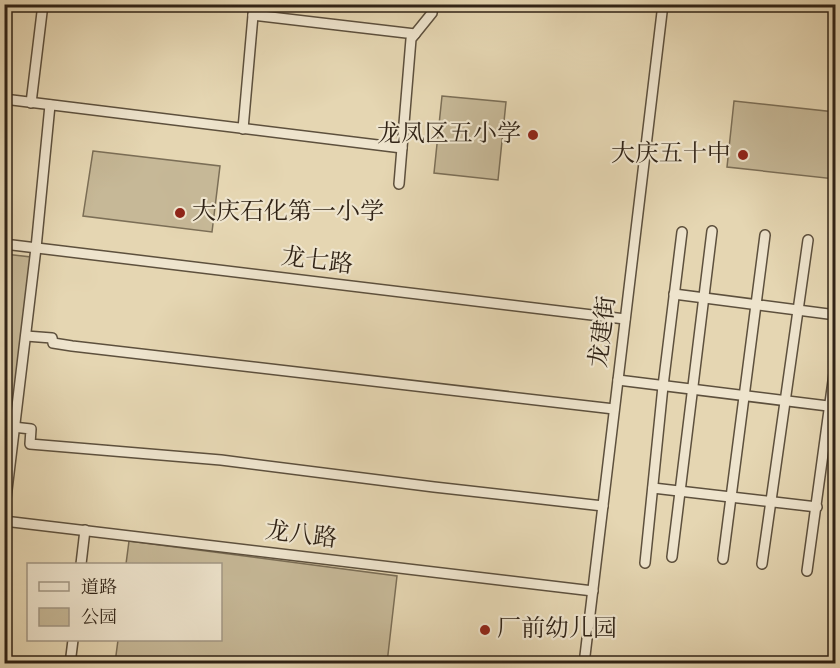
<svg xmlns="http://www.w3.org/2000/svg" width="840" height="668" viewBox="0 0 840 668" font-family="'Old Standard TT','Noto Serif SC',serif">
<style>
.green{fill:#c6b897;stroke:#7b6e56;stroke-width:1.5}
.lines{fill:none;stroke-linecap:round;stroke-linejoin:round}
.minor-casing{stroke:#5d503d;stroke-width:12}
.minor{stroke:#eee4cd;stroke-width:9}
.poi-dot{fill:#8f2418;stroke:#eee4cd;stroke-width:2}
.labels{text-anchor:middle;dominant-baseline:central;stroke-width:4.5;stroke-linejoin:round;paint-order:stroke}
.poi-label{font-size:24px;fill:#302316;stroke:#eee4cd;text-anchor:end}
.street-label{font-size:24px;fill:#302316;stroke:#eee4cd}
</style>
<rect width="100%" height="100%" fill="#e5d6b2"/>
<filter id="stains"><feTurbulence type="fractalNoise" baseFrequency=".00333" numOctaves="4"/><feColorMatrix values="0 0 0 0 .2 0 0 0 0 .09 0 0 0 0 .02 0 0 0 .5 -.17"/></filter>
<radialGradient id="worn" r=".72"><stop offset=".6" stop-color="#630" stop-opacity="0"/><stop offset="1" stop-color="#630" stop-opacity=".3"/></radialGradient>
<g class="green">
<path d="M 442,96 L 506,102 L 498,180 L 434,173 Z"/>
<path d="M 734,101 L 835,112 L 835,179 L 727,167 Z"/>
<path d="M 93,151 L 220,166 L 212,232 L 83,216 Z"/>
<path d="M 5,254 L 31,257 L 13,418 L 5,417 Z"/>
<path d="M 129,541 L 397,576 L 387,663 L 115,663 L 118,640 L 220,640 L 220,564 L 126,564 Z"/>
</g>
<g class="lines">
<defs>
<g id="minor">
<path d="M 253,15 L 415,34"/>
<path d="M 4,99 L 402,148"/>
<path d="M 31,103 L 43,4"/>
<path d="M 243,129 L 254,4"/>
<path d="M 399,184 L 411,39 L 432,13 L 433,4"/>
<path d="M 4,244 L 625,319"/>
<path d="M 674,294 L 836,315"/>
<path d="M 26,336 L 52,338 L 53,343 L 72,346 L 614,409"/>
<path d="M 618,380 L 836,407"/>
<path d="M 4,426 L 31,429 L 30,444 L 221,460 L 434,487 L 603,506"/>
<path d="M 653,488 L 817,507"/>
<path d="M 4,515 L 36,248 L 50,105"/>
<path d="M 4,521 L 593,591"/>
<path d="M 672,557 L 712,231"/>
<path d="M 723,559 L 765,235"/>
<path d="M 645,563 L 663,386 L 682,232"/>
<path d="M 81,564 L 85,530"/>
<path d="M 762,564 L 808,240"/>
<path d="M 807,571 L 836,359"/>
<path d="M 70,664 L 73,640"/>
<path d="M 584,664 L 663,4"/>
</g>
</defs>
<use href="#minor" class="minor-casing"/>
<use href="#minor" class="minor"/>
</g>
<g class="poi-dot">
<circle cx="533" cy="135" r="6"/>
<circle cx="743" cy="155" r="6"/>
<circle cx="180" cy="213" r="6"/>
<circle cx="485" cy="630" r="6"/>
</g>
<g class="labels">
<g class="poi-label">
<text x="521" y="135">龙凤区五小学</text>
<text x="731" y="155">大庆五十中</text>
<text x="192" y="213" text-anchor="start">大庆石化第一小学</text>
<text x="497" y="630" text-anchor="start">厂前幼儿园</text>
</g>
<g class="street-label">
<text transform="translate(317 262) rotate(7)">龙七路</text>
<text transform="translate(604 332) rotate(-83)">龙建街</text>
<text transform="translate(301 536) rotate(7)">龙八路</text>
</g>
</g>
<rect width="840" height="668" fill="none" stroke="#e5d6b2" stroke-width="24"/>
<rect x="6" y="6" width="828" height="656" fill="none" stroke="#302316" stroke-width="3"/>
<rect x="12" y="12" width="816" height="644" fill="none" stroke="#302316" stroke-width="1.5"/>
<rect x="27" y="563" width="195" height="78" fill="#eee4cd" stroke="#a29784" stroke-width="1.5"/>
<rect x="39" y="582" width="30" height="9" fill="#eee4cd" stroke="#a29784" stroke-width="1.5"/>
<text x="81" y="593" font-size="18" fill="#302316">道路</text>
<rect x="39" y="608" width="30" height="18" fill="#c6b897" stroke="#a29784" stroke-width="1.5"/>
<text x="81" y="623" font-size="18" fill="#302316">公园</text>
<rect width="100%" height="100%" filter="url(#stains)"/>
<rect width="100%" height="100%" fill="url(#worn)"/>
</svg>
